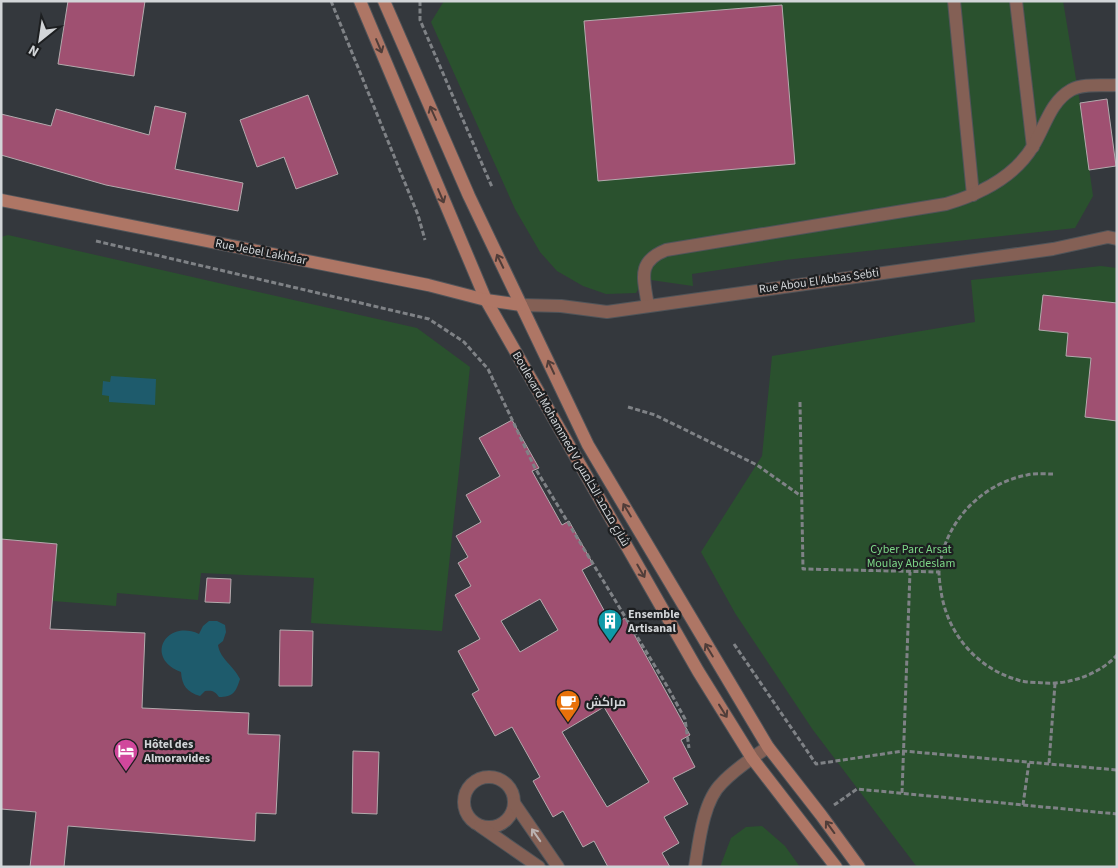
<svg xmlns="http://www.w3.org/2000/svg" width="1118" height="868" viewBox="0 0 1118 868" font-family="'Source Sans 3',Cairo,sans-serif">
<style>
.green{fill:#2a512e}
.water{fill:#1e5b6c}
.building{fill:#9f5071;stroke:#b3aaad;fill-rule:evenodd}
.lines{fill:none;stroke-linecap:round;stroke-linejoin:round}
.lane-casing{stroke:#505459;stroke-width:14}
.street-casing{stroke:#505459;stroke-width:14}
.secondary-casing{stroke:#505459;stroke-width:14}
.path{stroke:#7f8286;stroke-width:3;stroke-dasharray:5 2.5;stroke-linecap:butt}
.lane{stroke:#846055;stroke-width:12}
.street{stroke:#846055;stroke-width:12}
.secondary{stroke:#ae7665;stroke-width:12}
.oneway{stroke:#503d39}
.oneway2{stroke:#bbb2b1}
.labels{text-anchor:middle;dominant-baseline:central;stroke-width:4.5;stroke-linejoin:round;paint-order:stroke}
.street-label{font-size:12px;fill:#d2d5d8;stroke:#1d1f21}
.park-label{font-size:12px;fill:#7dd787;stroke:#1d1f21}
.poi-label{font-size:12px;font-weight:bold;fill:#d2d5d8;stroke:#1d1f21;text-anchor:start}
</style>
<rect width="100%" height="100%" fill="#34383d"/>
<g class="green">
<path d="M 444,1 L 1063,1 L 1080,103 L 1093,196 L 1075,228 L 785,260 L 692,274 L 693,286 L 644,279 L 636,293 L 606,294 L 583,286 L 557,271 L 540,252 L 515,209 L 431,22 Z"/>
<path d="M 8,235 L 417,328 L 470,367 L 442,631 L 311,623 L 314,578 L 201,573 L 198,600 L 117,593 L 116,606 L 53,601 L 57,544 L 1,539 L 1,237 Z"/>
<path d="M 1101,266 L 1117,268 L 1117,867 L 917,867 L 813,730 L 735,613 L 701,552 L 762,456 L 772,356 L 975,322 L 971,280 Z"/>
<path d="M 762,826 L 785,846 L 800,867 L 720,867 L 731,838 L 746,827 Z"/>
</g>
<g class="water">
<path d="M 111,376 L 156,379 L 155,405 L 109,402 L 109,396 L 102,395 L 103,381 L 110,382 Z"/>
<path d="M 209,621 L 217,621 L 225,625 L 226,632 L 223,641 L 218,645 C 220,659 234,666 240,679 C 236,692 233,697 219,697 C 215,691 212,690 205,691 L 200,696 C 187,692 182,686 181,672 C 144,658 166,619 199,634 L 203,626 Z"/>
</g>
<g class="building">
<path d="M 68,1 L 145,1 L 134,76 L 58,64 Z"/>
<path d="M 782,5 L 795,164 L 598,181 L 584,21 Z"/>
<path d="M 308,95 L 338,174 L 296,189 L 284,157 L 257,167 L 240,120 Z"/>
<path d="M 1107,99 L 1116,166 L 1089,170 L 1080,103 Z"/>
<path d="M 155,106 L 186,113 L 175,169 L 243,183 L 238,211 L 106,185 L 1,155 L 1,114 L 51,126 L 56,109 L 149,135 Z"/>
<path d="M 1043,295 L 1117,303 L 1117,421 L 1085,417 L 1091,358 L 1066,356 L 1068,333 L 1039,330 Z"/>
<path d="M 512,420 L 539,468 L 532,471 L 562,525 L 569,521 L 593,564 L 582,570 L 612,625 L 625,618 L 690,735 L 681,740 L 695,767 L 673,778 L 688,804 L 664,817 L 679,843 L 662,853 L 670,867 L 608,867 L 594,841 L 583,847 L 563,811 L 553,817 L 533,781 L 540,777 L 512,727 L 495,736 L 472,694 L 479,690 L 458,651 L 480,639 L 455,595 L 471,586 L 458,563 L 468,557 L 456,536 L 481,522 L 466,495 L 500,476 L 479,438 ZM 540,599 L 558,630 L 520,652 L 501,621 ZM 604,707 L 649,782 L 607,807 L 562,732 Z"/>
<path d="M 1,539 L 57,544 L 50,629 L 145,633 L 142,708 L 249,713 L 248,734 L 280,735 L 276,814 L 256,813 L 255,841 L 68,826 L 64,867 L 30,867 L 36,812 L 1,809 Z"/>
<path d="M 207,578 L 231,579 L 230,603 L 205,602 Z"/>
<path d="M 280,630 L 313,631 L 312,686 L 279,686 Z"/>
<path d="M 353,751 L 379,752 L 377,814 L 352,813 Z"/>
</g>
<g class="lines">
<defs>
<g id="lane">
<path d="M 954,1 L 973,195"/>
<path d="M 1016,1 L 1033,147"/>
<path d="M 648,306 C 644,279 636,262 666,250 L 946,204 C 980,194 1014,178 1033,146 C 1045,127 1050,102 1071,90 C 1083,83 1103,86 1117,85"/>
<circle cx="489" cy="802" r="25"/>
<path d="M 514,803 L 558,867"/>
<path d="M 480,826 L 539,867"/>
</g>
<g id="street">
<path d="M 521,305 L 561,306 L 607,312 L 1053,249 L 1108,237 L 1117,239"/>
<path d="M 695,867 C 699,842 703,801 722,783 C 735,769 752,758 768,747"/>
</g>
<g id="secondary">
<path d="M 360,1 L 486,300 L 698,671 L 752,758 L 836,867"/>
<path d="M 384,1 L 469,196 L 588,445 L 768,747 L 821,815 L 859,867"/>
<path d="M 1,200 L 428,285 L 486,300 L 521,305"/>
</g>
</defs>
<use href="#lane" class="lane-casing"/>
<use href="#street" class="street-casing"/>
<use href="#secondary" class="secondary-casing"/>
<g class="path">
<path d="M 331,1 L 418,215 L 425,240"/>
<path d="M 420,1 L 420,20 L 492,187"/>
<path d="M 96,241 L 429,319 L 464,342 L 488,369 L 535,468 L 667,686 L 685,719 L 689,748"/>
<path d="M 800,402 L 803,569 L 939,572"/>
<path d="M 628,407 L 655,415 L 757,465 L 801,496"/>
<path d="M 1053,474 C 1045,474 1035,473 1027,475 C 980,484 943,524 939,572 C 939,578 940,585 941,591 C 947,633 976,668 1018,680 C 1026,683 1036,682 1044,683 C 1069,685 1100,674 1117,655"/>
<path d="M 734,644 L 816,764 L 903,751 L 1117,770"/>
<path d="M 1049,763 L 1055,684"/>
<path d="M 902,793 L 910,572"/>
<path d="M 834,805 L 857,789 L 1117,814"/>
<path d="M 1023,805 L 1029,762"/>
</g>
<use href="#lane" class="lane"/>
<use href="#street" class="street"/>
<use href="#secondary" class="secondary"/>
</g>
<defs><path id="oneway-shaft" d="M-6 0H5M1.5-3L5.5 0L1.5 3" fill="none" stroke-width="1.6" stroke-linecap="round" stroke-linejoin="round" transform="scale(1.25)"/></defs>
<g class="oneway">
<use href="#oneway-shaft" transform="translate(379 46) rotate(67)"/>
<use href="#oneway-shaft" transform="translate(433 113) rotate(-114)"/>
<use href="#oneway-shaft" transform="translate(441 196) rotate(67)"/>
<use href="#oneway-shaft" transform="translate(500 261) rotate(-116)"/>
<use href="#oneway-shaft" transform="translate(551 367) rotate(-115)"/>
<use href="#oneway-shaft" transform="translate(627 510) rotate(-121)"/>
<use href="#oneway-shaft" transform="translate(641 571) rotate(60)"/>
<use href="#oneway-shaft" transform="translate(709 650) rotate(-121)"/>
<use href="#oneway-shaft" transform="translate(723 711) rotate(58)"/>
<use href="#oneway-shaft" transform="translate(830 827) rotate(-126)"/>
</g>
<use class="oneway2" href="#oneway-shaft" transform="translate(536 835) rotate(-125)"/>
<defs>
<symbol id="building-pin" viewBox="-11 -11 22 30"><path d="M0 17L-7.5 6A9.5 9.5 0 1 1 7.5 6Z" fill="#0f9aa8" stroke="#1d1f21"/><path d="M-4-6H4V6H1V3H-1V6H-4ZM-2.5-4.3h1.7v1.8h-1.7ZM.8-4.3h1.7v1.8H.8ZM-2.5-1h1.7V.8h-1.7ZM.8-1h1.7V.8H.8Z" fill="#fff"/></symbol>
<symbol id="cafe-pin" viewBox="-11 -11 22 30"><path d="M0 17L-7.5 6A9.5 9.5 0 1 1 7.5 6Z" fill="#e8710a" stroke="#1d1f21"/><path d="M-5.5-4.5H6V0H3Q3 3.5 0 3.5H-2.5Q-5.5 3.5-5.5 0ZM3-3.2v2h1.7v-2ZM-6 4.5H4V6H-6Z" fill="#fff"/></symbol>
<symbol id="hotel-pin" viewBox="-11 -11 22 30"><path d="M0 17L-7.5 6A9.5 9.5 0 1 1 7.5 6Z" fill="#d1479c" stroke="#1d1f21"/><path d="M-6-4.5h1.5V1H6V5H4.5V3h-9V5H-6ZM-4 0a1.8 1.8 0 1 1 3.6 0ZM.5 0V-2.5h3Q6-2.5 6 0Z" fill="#fff"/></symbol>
</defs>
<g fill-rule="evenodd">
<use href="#building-pin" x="596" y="607" width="28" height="38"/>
<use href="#cafe-pin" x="554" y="688" width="28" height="38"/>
<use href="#hotel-pin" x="112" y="737" width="28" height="38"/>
</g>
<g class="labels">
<g class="street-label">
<text transform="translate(261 252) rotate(11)">Rue Jebel Lakhdar</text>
<text transform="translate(819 281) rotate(-8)">Rue Abou El Abbas Sebti</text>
<text transform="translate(571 449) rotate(60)">Boulevard Mohammed V شارع محمد الخامس</text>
</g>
<g class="park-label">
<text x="911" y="549">Cyber Parc Arsat<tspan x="911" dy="14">Moulay Abdeslam</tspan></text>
</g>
<g class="poi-label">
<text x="628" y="614">Ensemble<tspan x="628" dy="14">Artisanal</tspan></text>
<text x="586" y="702">مراكش</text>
<text x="144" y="744">Hôtel des<tspan x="144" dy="14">Almoravides</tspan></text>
</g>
</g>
<rect width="1118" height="868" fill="none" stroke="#d2d5d8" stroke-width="5"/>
<g transform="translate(40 40) rotate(210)" stroke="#1d1f21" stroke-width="4" paint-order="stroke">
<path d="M0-4L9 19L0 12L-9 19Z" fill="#d2d5d8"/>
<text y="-8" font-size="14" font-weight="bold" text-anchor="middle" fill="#d2d5d8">N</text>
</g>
</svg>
